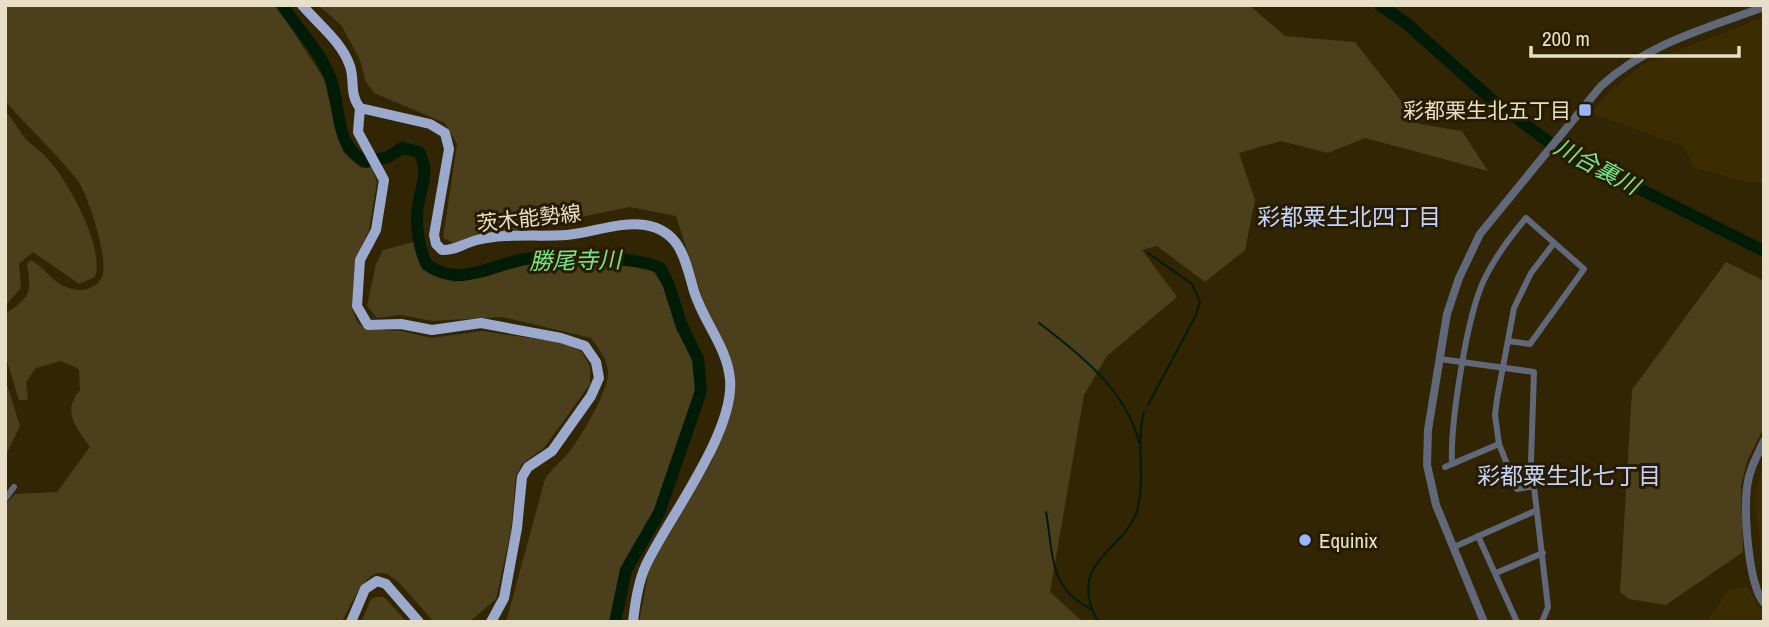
<svg xmlns="http://www.w3.org/2000/svg" width="1769" height="627" viewBox="0 0 1769 627" font-family="'Archivo Narrow','Noto Sans JP',sans-serif">
<style>
.built{fill:#3b2c02}
.green{fill:#4c3f1c}
.lines{fill:none;stroke-linecap:round;stroke-linejoin:round}
.stream{stroke:#011c06;stroke-width:2}
.river{stroke:#011c06;stroke-width:12}
.minor{stroke:#616879;stroke-width:6}
.tertiary{stroke:#616879;stroke-width:8}
.primary{stroke:#9ba9cd;stroke-width:10}
.poi-dot{fill:#9ab5fd;stroke:#271b00;stroke-width:2.5}
.labels{text-anchor:middle;dominant-baseline:central;stroke-width:6;stroke-linejoin:round;paint-order:stroke}
.poi-label{font-size:21px;fill:#e8dfc8;stroke:#271b00;text-anchor:end}
.street-label{font-size:21px;fill:#e8dfc8;stroke:#271b00}
.water-label{font-size:23px;font-style:italic;fill:#73e98b;stroke:#271b00}
.neighbourhood-label{font-size:23px;fill:#c4d4fd;stroke:#271b00}
</style>
<rect width="100%" height="100%" fill="#312503"/>
<g class="built">
<path d="M 1764,17 L 1764,182 L 1747,182 L 1695,168 L 1683,146 L 1590,113 L 1612,89 L 1643,64 Z"/>
<path d="M 1764,460 L 1764,585 L 1755,498 Z"/>
<path d="M 1747,587 L 1764,616 L 1764,622 L 1706,622 L 1729,590 Z"/>
</g>
<g class="green">
<path d="M 5,5 L 276,5 L 324,79 L 338,138 L 344,153 L 361,168 L 371,165 L 377,182 L 369,230 L 355,259 L 352,308 L 357,322 L 365,329 L 401,331 L 432,338 L 482,331 L 563,343 L 581,351 L 590,366 L 590,384 L 544,448 L 522,464 L 516,476 L 511,531 L 496,599 L 469,622 L 434,622 C 387,570 379,544 342,622 L 5,622 L 5,505 L 15,494 L 57,492 L 90,447 C 75,426 62,411 80,390 L 79,369 L 61,361 L 36,368 L 26,382 L 28,400 L 19,400 L 5,355 L 5,314 C 30,297 32,294 27,265 L 30,260 C 48,268 50,284 73,289 C 84,292 95,288 101,279 C 111,264 88,195 78,181 C 56,153 29,128 5,101 Z"/>
<path d="M 318,5 L 1249,5 L 1285,36 L 1355,42 L 1419,124 L 1462,131 L 1488,171 L 1365,138 L 1328,153 L 1281,141 L 1239,153 L 1255,200 L 1245,250 L 1205,282 L 1157,246 L 1142,250 L 1177,297 L 1107,356 L 1084,395 L 1050,592 L 1083,622 L 639,622 L 649,569 L 712,461 L 732,399 L 735,377 L 729,355 L 704,303 L 676,216 L 630,207 L 453,243 L 443,238 L 457,144 L 445,123 L 374,93 L 366,82 L 360,60 L 341,25 Z"/>
<path d="M 5,110 C 12,119 18,128 24,137 C 31,145 41,151 48,159 C 68,181 105,247 95,277 L 79,284 L 33,252 L 19,264 L 21,288 L 5,306 Z"/>
<path d="M 418,241 L 419,253 L 428,272 L 454,282 L 485,277 L 529,263 L 624,262 L 650,267 L 663,285 L 676,329 L 693,360 L 695,391 L 654,513 L 620,570 L 610,622 L 506,622 L 545,479 C 552,468 562,461 570,451 C 581,436 609,391 608,372 C 608,360 598,348 591,338 L 503,317 L 433,321 L 401,315 L 377,318 L 367,306 L 376,264 L 383,250 Z"/>
<path d="M 1726,262 L 1764,281 L 1764,427 L 1747,461 L 1741,486 L 1743,552 L 1666,605 L 1629,599 L 1620,592 L 1632,390 Z"/>
<path d="M 5,378 L 20,426 L 5,457 Z"/>
<path d="M 376,597 L 384,597 L 407,622 L 361,622 L 371,599 Z"/>
</g>
<g class="lines">
<g class="stream">
<path d="M 1039,323 C 1080,354 1127,391 1139,443"/>
<path d="M 1148,405 L 1196,315 L 1200,302 L 1192,284 L 1148,253"/>
<path d="M 1046,512 C 1054,556 1048,587 1091,609"/>
<path d="M 1098,622 C 1066,563 1121,552 1136,514 C 1147,482 1135,445 1144,412"/>
</g>
<g class="river">
<path d="M 282,5 C 298,29 319,50 330,77 C 342,108 333,145 366,162 L 388,157 L 402,148 L 419,152 C 430,173 421,185 418,206 C 415,223 419,250 427,265 C 461,288 490,265 525,259 C 553,255 637,256 660,268 L 668,283 L 682,326 L 698,359 L 701,391 L 659,513 L 626,570 L 615,622"/>
<path d="M 1380,5 L 1406,23 L 1491,99 L 1554,146 L 1764,251"/>
</g>
<g class="minor">
<path d="M 1440,359 L 1534,372 L 1531,461 L 1548,607 L 1542,622"/>
<path d="M 1452,464 C 1450,424 1467,315 1484,280 C 1495,257 1510,237 1526,218 L 1584,269 L 1530,344 L 1508,341"/>
<path d="M 1445,467 L 1499,444"/>
<path d="M 1535,486 L 1517,489 L 1499,444 L 1495,415 L 1497,399 L 1514,308 L 1531,273 L 1554,243"/>
<path d="M 5,499 L 14,487"/>
<path d="M 1478,536 L 1517,622"/>
<path d="M 1454,547 L 1535,511"/>
<path d="M 1496,573 L 1543,553"/>
</g>
<g class="tertiary">
<path d="M 1764,441 C 1757,456 1749,470 1747,487 C 1744,513 1748,584 1764,603"/>
<path d="M 1484,622 L 1436,505 L 1427,465 L 1428,430 L 1447,314 L 1459,278 L 1480,234 L 1601,86 C 1647,44 1706,28 1764,7"/>
</g>
<g class="primary">
<path d="M 302,5 C 319,25 341,41 350,66 C 355,81 349,94 360,108"/>
<path d="M 360,108 L 430,124 L 445,133 L 449,149 L 434,235 L 436,244 L 442,250 C 455,251 464,243 477,240 C 505,233 538,237 567,235 C 591,233 621,221 645,225 C 681,231 685,260 694,291 C 703,321 727,347 730,379 C 735,432 669,517 646,565 C 638,582 635,603 633,622"/>
<path d="M 360,108 L 358,132 L 384,180 L 376,230 L 360,260 L 357,306 L 368,325 L 401,324 L 432,330 L 481,323 L 561,338 L 585,346 L 596,362 L 599,378 L 591,396 L 552,451 L 528,467 L 522,477 L 517,528 L 504,598 L 491,622"/>
<path d="M 351,622 L 365,589 L 377,581 L 386,584 L 419,622"/>
</g>
</g>
<g class="poi-dot">
<rect x="1578" y="103" width="14" height="14" rx="3.5"/>
<circle cx="1305" cy="540" r="7"/>
</g>
<g class="labels">
<g class="poi-label">
<text x="1571" y="110">彩都栗生北五丁目</text>
<text x="1319" y="540" text-anchor="start">Equinix</text>
</g>
<g class="street-label">
<text transform="translate(529 218) rotate(-6)">茨木能勢線</text>
</g>
<g class="water-label">
<text transform="translate(1597 166) rotate(28)">川合裏川</text>
<text transform="translate(575 260) rotate(-1)">勝尾寺川</text>
</g>
<g class="neighbourhood-label">
<text x="1349" y="216">彩都粟生北四丁目</text>
<text x="1569" y="475">彩都粟生北七丁目</text>
</g>
</g>
<rect width="1769" height="627" fill="none" stroke="#e8dfc8" stroke-width="14"/>
<path d="M1531 46v10h208v-10" fill="none" stroke="#e8dfc8" stroke-width="3.5"/>
<text x="1542" y="46" font-size="21" fill="#e8dfc8" stroke="#271b00" stroke-width="5" paint-order="stroke">200 m</text>
</svg>
